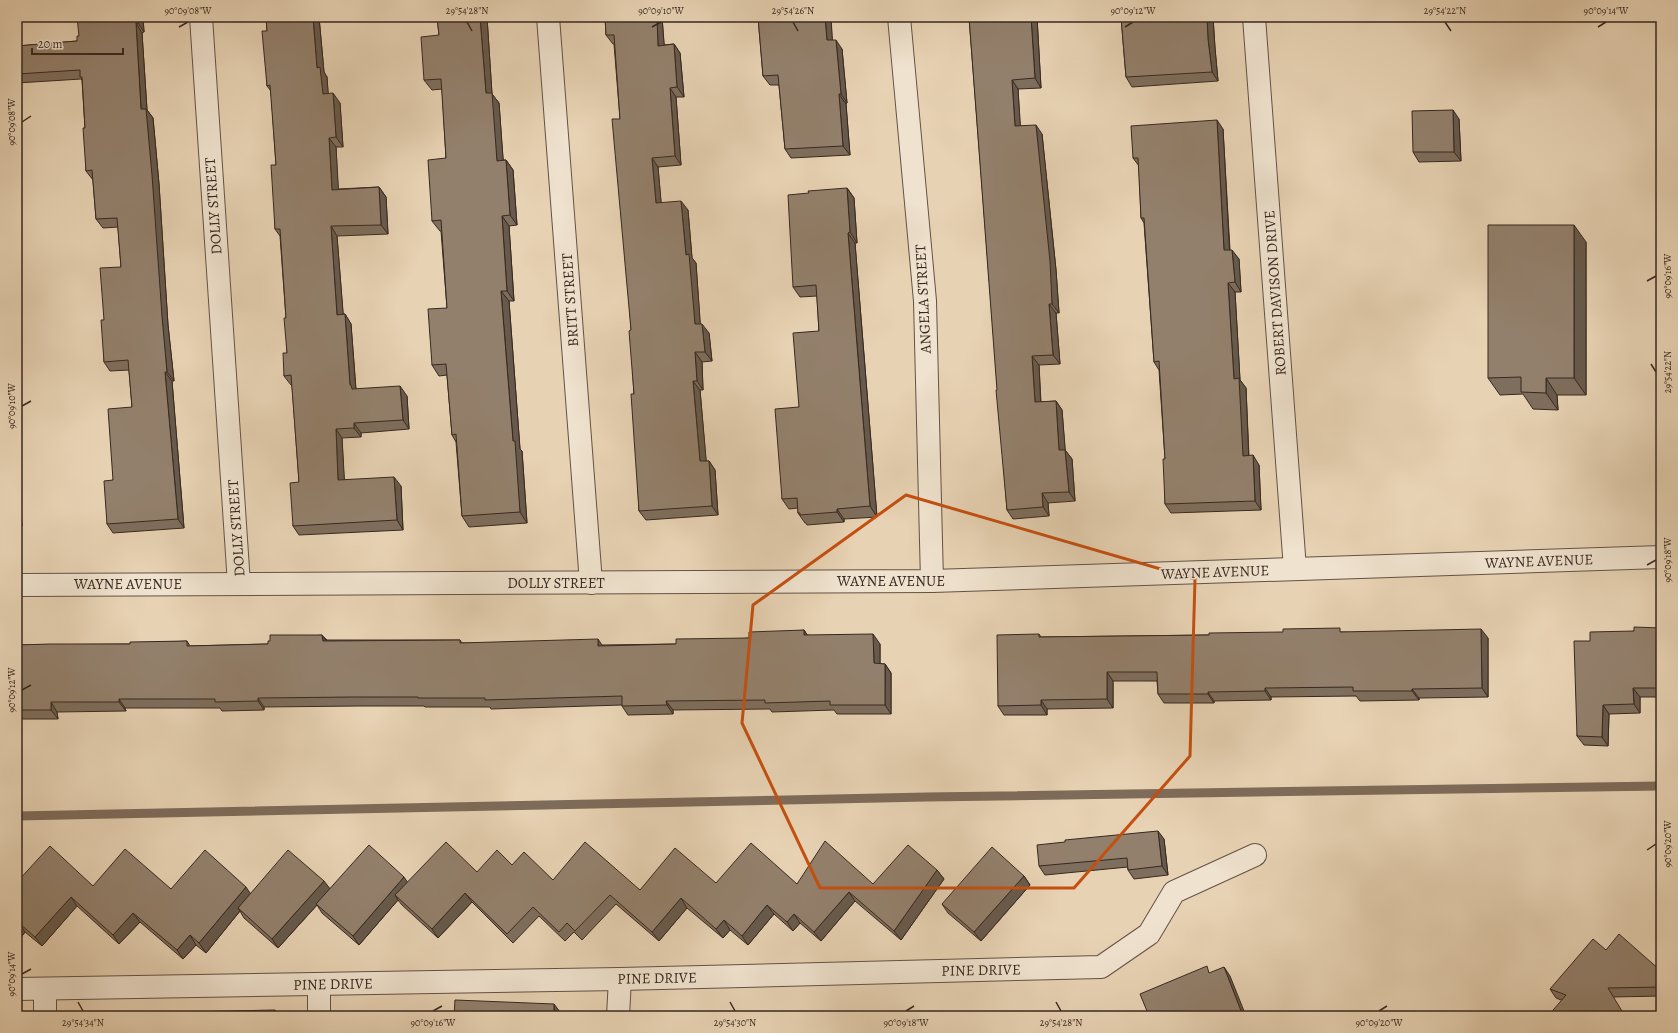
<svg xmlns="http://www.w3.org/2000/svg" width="1678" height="1033" viewBox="0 0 1678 1033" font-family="Alegreya,serif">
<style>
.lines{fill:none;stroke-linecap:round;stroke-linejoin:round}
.stream{stroke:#7e6b5a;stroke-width:9}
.minor-casing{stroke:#645245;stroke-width:24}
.minor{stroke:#efe2ce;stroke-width:22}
.wall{fill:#7e6e5d;stroke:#382820}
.shaded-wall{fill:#675a4c;stroke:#382820}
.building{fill:#93806c;stroke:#382820}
.marked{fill:none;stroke:#c54f10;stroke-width:3;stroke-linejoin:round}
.ticks{fill:none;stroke:#382820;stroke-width:1.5}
.labels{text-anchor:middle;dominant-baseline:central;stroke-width:3.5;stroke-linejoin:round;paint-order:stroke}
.street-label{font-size:15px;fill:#382820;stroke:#efe2ce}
.neatline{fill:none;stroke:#382820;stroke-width:1.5}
.ticks-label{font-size:10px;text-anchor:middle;fill:#382820}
</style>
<rect width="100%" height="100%" fill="#e7d2b3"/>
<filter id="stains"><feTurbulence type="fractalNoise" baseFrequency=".005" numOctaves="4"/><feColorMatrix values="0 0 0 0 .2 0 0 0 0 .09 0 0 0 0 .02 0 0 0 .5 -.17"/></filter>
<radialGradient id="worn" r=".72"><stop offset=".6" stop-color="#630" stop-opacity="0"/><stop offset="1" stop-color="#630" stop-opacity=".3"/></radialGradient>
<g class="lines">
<path class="stream" d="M 17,816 L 927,797 L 1661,786"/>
<defs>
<g id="minor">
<path d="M 201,17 L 239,584"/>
<path d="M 548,17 L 591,583"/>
<path d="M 899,17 L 925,301 L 932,581"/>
<path d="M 1254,17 L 1295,569"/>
<path d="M 17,585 L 932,581 L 1661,557"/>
<path d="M 17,989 L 620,979 L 1101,967 L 1149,934 L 1174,892 L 1255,855"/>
<path d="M 45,989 L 45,1016"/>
<path d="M 319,1016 L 319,984"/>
<path d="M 618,1016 L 620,979"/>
</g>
</defs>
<use href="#minor" class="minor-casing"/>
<use href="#minor" class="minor"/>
</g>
<g class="wall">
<path d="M 143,17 L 144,32 L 142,33 L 147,110 L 153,118 L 159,184 L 168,325 L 174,381 L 172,381 L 184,528 L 113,533 L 107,524 L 113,480 L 132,407 L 129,370 L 110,371 L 104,362 L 104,320 L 121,267 L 118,227 L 103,228 L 96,219 L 93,180 L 86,171 L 85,128 L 82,80 L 81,79 L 17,83 L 17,46 L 77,41 Z"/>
<path d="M 266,17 L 319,17 L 324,72 L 327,77 L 328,94 L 340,103 L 343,147 L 336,147 L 338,189 L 379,187 L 386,197 L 388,234 L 337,236 L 343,314 L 345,314 L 351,324 L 356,389 L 407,396 L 409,429 L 361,433 L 361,437 L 342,438 L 344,480 L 401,486 L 403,530 L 299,535 L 293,526 L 299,482 L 292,385 L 291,385 L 284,376 L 287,353 L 286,318 L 280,236 L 275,229 L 276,165 L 271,91 L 267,86 L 267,31 Z"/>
<path d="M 437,17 L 487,17 L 492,94 L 499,103 L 503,160 L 506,160 L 513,170 L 517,225 L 509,226 L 514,301 L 509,301 L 520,449 L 522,451 L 527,523 L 469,527 L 462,516 L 456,442 L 452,435 L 447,375 L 439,376 L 432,365 L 447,308 L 441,231 L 440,231 L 432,221 L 446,158 L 442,89 L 432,90 L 424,80 L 439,35 Z"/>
<path d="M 605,17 L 662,17 L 664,45 L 674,44 L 680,53 L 684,97 L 676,97 L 681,165 L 658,167 L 661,203 L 688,210 L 692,258 L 696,263 L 700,324 L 709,333 L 712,361 L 702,362 L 703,390 L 700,390 L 706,461 L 709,461 L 715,470 L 718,515 L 646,520 L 639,511 L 631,330 L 620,119 L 614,44 L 613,44 L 606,35 Z"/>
<path d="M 758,17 L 831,17 L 832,40 L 842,49 L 847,103 L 846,104 L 850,155 L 791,158 L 785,149 L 779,85 L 770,85 L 763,76 Z"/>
<path d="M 969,17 L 1037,17 L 1041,88 L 1018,89 L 1020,126 L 1042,134 L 1056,270 L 1059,313 L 1056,313 L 1060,364 L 1039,365 L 1041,402 L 1056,401 L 1062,410 L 1065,450 L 1072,459 L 1075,501 L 1048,503 L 1049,516 L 1013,519 L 1007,510 Z"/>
<path d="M 1121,17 L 1213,17 L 1215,48 L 1218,81 L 1132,87 L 1126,77 Z"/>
<path d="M 1402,17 L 1440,17 L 1440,19 L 1405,20 Z"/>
<path d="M 1459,119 L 1461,161 L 1419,162 L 1413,152 Z"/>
<path d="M 1223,129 L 1230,250 L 1239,259 L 1241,292 L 1235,292 L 1240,380 L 1246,388 L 1249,456 L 1259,465 L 1261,510 L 1171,513 L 1165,504 L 1165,459 L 1159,370 L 1154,362 L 1144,223 L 1141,218 L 1139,166 L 1133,158 Z"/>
<path d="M 847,188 L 854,198 L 857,243 L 855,243 L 877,517 L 844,519 L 844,522 L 807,525 L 806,523 L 805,523 L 798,513 L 798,508 L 789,509 L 782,499 L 799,407 L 819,331 L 817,296 L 800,297 L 793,287 Z"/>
<path d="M 1586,242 L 1586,395 L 1557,395 L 1558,410 L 1533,409 L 1523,394 L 1500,395 L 1488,378 Z"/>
<path d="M 17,470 L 18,471 L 22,526 L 17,527 Z"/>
<path d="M 1661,628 L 1661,697 L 1640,697 L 1640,713 L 1609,714 L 1608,746 L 1584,745 L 1577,736 L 1590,641 L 1634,631 Z"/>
<path d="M 804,630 L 807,635 L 880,644 L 880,664 L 885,664 L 891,673 L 891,714 L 837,714 L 834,710 L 772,712 L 770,709 L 673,710 L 673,714 L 628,715 L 622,706 L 622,705 L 491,709 L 490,707 L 425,707 L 424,706 L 358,706 L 264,707 L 264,710 L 222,711 L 220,708 L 125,708 L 126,711 L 57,712 L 58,719 L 17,719 L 17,645 L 130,644 L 187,641 L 190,646 L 268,644 L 270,641 L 322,635 L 327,640 L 460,640 L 462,643 L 602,645 L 676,644 L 749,638 Z"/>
<path d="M 1342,632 L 1488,638 L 1488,697 L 1419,698 L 1419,700 L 1360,701 L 1356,696 L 1271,697 L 1271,700 L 1214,701 L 1214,703 L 1164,703 L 1158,694 L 1157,681 L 1113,681 L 1113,708 L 1047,709 L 1047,715 L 1004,715 L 998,706 L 1039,634 L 1041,637 L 1209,635 Z"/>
<path d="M 1164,839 L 1168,875 L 1134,879 L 1128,870 L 1128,867 L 1045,875 L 1039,866 Z"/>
<path d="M 512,865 L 553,880 L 640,890 L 716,883 L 873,884 L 937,870 L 944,879 L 901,940 L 855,901 L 821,941 L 800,923 L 793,931 L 774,914 L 748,945 L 730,930 L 723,938 L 687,908 L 659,941 L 616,904 L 582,940 L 574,932 L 565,941 L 539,916 L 513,943 L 472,902 L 438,938 L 402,905 L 398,900 L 359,945 L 322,913 L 317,905 L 278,948 L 244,918 L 240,911 L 206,953 L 196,945 L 183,959 L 140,922 L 119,944 L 77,906 L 42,946 L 25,932 L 20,939 L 17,937 L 17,882 L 171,889 L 250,894 L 330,889 L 408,882 L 477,872 Z"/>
<path d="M 1024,876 L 1030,885 L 981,941 L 948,913 L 942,904 Z"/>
<path d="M 1661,971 L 1661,996 L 1614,997 L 1561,1000 L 1556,998 L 1550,989 Z"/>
</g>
<g class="shaded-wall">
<path d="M 137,17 L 143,17 L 144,32 L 138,23 Z"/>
<path d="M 313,17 L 319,17 L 324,72 L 327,77 L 329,104 L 323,94 L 317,68 Z"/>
<path d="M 480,17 L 487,17 L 492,94 L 499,103 L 504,171 L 497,161 L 486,93 Z"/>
<path d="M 657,17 L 662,17 L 665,55 L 658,46 Z"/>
<path d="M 825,17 L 831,17 L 833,50 L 827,40 Z"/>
<path d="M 1031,17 L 1037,17 L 1041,88 L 1035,78 Z"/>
<path d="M 1207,17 L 1213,17 L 1215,48 L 1218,81 L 1212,72 L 1208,39 Z"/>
<path d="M 136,23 L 142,33 L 147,110 L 153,118 L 159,184 L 168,325 L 174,381 L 167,372 L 141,109 Z"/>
<path d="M 836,40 L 842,49 L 847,103 L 841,94 Z"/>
<path d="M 674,44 L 680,53 L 684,97 L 677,87 Z"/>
<path d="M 1012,80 L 1018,89 L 1021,135 L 1015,126 Z"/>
<path d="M 670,88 L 676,97 L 681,165 L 675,156 Z"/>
<path d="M 333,93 L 340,103 L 343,147 L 336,137 Z"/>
<path d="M 839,94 L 846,104 L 850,155 L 843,146 Z"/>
<path d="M 1453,110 L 1459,119 L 1461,161 L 1454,152 Z"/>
<path d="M 1217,120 L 1223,129 L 1230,259 L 1224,250 Z"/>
<path d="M 1036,125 L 1042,134 L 1056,270 L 1059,313 L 1052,304 Z"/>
<path d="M 329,138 L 336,147 L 339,199 L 332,190 Z"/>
<path d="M 652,158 L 658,167 L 662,212 L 656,203 Z"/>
<path d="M 506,160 L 513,170 L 517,225 L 510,215 Z"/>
<path d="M 379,187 L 386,197 L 388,234 L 381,225 Z"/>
<path d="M 847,188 L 854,198 L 857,243 L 850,232 Z"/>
<path d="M 681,201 L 688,210 L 692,258 L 696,263 L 701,333 L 695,324 L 686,255 Z"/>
<path d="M 502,216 L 509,226 L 514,301 L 507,291 Z"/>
<path d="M 1574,225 L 1586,242 L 1586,395 L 1574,378 Z"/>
<path d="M 331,226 L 337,236 L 344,324 L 337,315 Z"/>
<path d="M 848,233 L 855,243 L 877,517 L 870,506 Z"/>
<path d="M 1232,250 L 1239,259 L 1241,292 L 1235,282 Z"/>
<path d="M 1228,283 L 1235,292 L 1240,380 L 1246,388 L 1249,465 L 1243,456 L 1234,379 Z"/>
<path d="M 501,291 L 509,301 L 520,449 L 522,451 L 527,523 L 520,512 L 513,441 Z"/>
<path d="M 1049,304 L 1056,313 L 1060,364 L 1053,355 Z"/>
<path d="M 345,314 L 351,324 L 356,392 L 352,389 L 350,385 Z"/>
<path d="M 702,324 L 709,333 L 712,361 L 705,352 Z"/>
<path d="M 695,352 L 702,362 L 703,390 L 697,381 Z"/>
<path d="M 1032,356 L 1039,365 L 1041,411 L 1035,402 Z"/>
<path d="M 165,372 L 172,381 L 184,528 L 178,519 Z"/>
<path d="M 1546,378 L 1557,395 L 1558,410 L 1546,393 Z"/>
<path d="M 693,381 L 700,390 L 707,470 L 700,461 Z"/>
<path d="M 400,386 L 407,396 L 409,429 L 403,420 Z"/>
<path d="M 1056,401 L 1062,410 L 1066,459 L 1059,450 Z"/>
<path d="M 354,423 L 361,433 L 361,437 L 354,428 Z"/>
<path d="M 336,429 L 342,438 L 345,490 L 338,480 Z"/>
<path d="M 1065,450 L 1072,459 L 1075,501 L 1069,492 Z"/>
<path d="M 1253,455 L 1259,465 L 1261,510 L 1255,501 Z"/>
<path d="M 709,461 L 715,470 L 718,515 L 712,506 Z"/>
<path d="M 17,470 L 18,471 L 22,526 L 17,520 Z"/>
<path d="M 394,477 L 401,486 L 403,530 L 397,520 Z"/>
<path d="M 1042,493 L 1048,503 L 1049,516 L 1043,507 Z"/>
<path d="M 837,509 L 844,519 L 844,522 L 837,512 Z"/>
<path d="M 1481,629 L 1488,638 L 1488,697 L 1482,688 Z"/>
<path d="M 804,630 L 810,639 L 804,635 Z"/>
<path d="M 873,634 L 880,644 L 880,673 L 874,663 Z"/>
<path d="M 322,635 L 329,644 L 323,641 Z"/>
<path d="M 598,639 L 604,648 L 598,646 Z"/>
<path d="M 885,664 L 891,673 L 891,714 L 885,705 Z"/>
<path d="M 1107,672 L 1113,681 L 1113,708 L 1107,699 Z"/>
<path d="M 1265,688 L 1271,697 L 1271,700 L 1265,691 Z"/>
<path d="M 1633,688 L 1640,697 L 1640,713 L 1634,704 Z"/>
<path d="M 1412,689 L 1419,698 L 1419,700 L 1412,691 Z"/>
<path d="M 1208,692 L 1214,701 L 1214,703 L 1208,694 Z"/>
<path d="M 258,698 L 264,707 L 264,710 L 258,701 Z"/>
<path d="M 119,699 L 125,708 L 126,711 L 119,702 Z"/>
<path d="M 1041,700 L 1047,709 L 1047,715 L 1041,705 Z"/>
<path d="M 666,701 L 673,710 L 673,714 L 667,705 Z"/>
<path d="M 51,702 L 57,712 L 58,719 L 51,710 Z"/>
<path d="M 1603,705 L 1609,714 L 1608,746 L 1602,737 Z"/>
<path d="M 1158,831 L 1164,839 L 1168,875 L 1162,866 Z"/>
<path d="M 937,870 L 944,879 L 901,940 L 894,931 Z"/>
<path d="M 1024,876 L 1030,885 L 981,941 L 974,932 Z"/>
<path d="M 404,877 L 410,886 L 395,895 L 398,900 L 359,945 L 353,936 Z"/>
<path d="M 324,881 L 331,890 L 316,904 L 317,905 L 278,948 L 272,939 Z"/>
<path d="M 246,887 L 252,896 L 238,908 L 240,911 L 206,953 L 199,943 Z"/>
<path d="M 849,892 L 855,901 L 821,941 L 814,932 Z"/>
<path d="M 465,893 L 472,902 L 438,938 L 432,929 Z"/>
<path d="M 71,897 L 77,906 L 42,946 L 35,937 Z"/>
<path d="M 681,898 L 687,908 L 659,941 L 652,932 Z"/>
<path d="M 767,905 L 774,914 L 748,945 L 742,936 Z"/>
<path d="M 133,913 L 140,922 L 119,944 L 113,935 Z"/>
<path d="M 794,914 L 800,923 L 793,931 L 787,922 Z"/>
<path d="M 724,920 L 730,930 L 723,938 L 716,929 Z"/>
<path d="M 19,923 L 25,932 L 20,939 L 17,935 L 17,925 Z"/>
<path d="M 190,935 L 196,945 L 183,959 L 177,950 Z"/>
<path d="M 1224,967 L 1230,976 L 1246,1016 L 1243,1016 Z"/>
<path d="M 554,1004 L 560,1012 L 560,1016 L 554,1016 Z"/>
<path d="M 275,1010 L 279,1016 L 275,1016 Z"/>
</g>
<g class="building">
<path d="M 77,17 L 137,17 L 138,23 L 136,23 L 141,109 L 146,109 L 152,175 L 162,316 L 167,372 L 165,372 L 178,519 L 107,524 L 104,481 L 113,480 L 108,409 L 132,407 L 128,360 L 104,362 L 101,320 L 104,320 L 100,268 L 121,267 L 117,218 L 96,219 L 92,170 L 86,171 L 83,128 L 85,128 L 82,77 L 80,77 L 80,70 L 17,74 L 17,46 L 77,41 L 77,36 L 79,36 Z"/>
<path d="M 266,17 L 313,17 L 317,68 L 320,67 L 323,94 L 333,93 L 336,137 L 329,138 L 332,190 L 379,187 L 381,225 L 331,226 L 337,315 L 345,314 L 350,385 L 351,385 L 352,389 L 400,386 L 403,420 L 354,423 L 354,428 L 336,429 L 338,480 L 394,477 L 397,520 L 293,526 L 290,483 L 299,482 L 291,375 L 284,376 L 283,353 L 287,353 L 284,318 L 286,318 L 280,229 L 275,229 L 271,165 L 276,165 L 270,85 L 267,86 L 262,31 L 267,31 Z"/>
<path d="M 437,17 L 480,17 L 486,93 L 492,93 L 497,161 L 506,160 L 510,215 L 502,216 L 507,291 L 501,291 L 513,441 L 515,441 L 520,512 L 462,516 L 456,434 L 452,435 L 446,364 L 432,365 L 428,309 L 447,308 L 441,220 L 432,221 L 428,160 L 446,158 L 441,79 L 424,80 L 421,37 L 439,35 Z"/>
<path d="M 605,17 L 657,17 L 658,46 L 674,44 L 677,87 L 670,88 L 675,156 L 652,158 L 656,203 L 681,201 L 686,255 L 689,254 L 695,324 L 702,324 L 705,352 L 695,352 L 697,381 L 693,381 L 700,461 L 709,461 L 712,506 L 639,511 L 631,394 L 634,394 L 629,331 L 631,330 L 612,119 L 620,119 L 614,35 L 606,35 Z"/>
<path d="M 758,17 L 825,17 L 827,40 L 836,40 L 841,94 L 839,94 L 843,146 L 785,149 L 778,75 L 763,76 Z"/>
<path d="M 969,17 L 1031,17 L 1035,78 L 1012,80 L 1015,126 L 1036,125 L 1050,261 L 1052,304 L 1049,304 L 1053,355 L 1032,356 L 1035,402 L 1056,401 L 1059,450 L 1065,450 L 1069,492 L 1042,493 L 1043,507 L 1007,510 L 996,390 L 997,390 Z"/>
<path d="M 1121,17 L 1207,17 L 1208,39 L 1212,72 L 1126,77 Z"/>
<path d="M 1453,110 L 1454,152 L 1413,152 L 1412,111 Z"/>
<path d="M 1217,120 L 1224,250 L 1232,250 L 1235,282 L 1228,283 L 1234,379 L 1239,378 L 1243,456 L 1253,455 L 1255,501 L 1165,504 L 1163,459 L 1165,459 L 1159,361 L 1154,362 L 1144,218 L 1141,218 L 1138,158 L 1133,158 L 1131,126 Z"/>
<path d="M 847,188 L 850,232 L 848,233 L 870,506 L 837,509 L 837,512 L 800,515 L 800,513 L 798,513 L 797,498 L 782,499 L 775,409 L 799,407 L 793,333 L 819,331 L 816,285 L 793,287 L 788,195 L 809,193 L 808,191 Z"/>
<path d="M 1488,225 L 1574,225 L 1574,378 L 1546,378 L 1546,393 L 1521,392 L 1521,377 L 1488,378 Z"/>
<path d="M 1634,627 L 1661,628 L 1661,688 L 1633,688 L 1634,704 L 1603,705 L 1602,737 L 1577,736 L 1574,641 L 1590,641 L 1590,632 L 1634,631 Z"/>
<path d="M 1340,628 L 1340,632 L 1481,629 L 1482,688 L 1412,689 L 1412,691 L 1353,691 L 1353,687 L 1265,688 L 1265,691 L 1208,692 L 1208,694 L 1158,694 L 1157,672 L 1107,672 L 1107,699 L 1041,700 L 1041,705 L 998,706 L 997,635 L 1039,634 L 1039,637 L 1209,635 L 1209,633 L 1283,632 L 1283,629 Z"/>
<path d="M 804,630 L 804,635 L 873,634 L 874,663 L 885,664 L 885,705 L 830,705 L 830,701 L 765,703 L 765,700 L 666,701 L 667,705 L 622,706 L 622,696 L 485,700 L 485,698 L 418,698 L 418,697 L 352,697 L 258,698 L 258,701 L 215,702 L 215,699 L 119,699 L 119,702 L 51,702 L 51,710 L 17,710 L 17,645 L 50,644 L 130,644 L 130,642 L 187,641 L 187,646 L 268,644 L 268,641 L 270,641 L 270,635 L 322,635 L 323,641 L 460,640 L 460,643 L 598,639 L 598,646 L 676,644 L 676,639 L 749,638 L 749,632 Z"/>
<path d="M 1158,831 L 1162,866 L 1128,870 L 1127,858 L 1039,866 L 1037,845 L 1065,842 L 1065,840 Z"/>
<path d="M 825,841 L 873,884 L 908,845 L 937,870 L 894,931 L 849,892 L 814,932 L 794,914 L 787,922 L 767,905 L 742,936 L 724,920 L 716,929 L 681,898 L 652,932 L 610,895 L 575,931 L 567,923 L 559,932 L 533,907 L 507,934 L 465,893 L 432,929 L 395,895 L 446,842 L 477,872 L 497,850 L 512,865 L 524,852 L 553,880 L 585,842 L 640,890 L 675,848 L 716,883 L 751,843 L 797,884 Z"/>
<path d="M 369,845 L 404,877 L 353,936 L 316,904 Z"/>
<path d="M 50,846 L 93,886 L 125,849 L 171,889 L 205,850 L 246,887 L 199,943 L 190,935 L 177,950 L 133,913 L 113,935 L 71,897 L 35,937 L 19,923 L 17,925 L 17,882 Z"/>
<path d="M 992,847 L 1024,876 L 974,932 L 942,904 Z"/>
<path d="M 288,850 L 324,881 L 272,939 L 238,908 Z"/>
<path d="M 1619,934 L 1661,971 L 1661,987 L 1608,988 L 1625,1016 L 1548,1016 L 1566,995 L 1550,989 L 1593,939 L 1606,950 Z"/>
<path d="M 1207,966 L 1209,973 L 1224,967 L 1243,1016 L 1149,1016 L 1140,994 Z"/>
<path d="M 455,1000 L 554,1004 L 554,1016 L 454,1016 Z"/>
<path d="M 275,1010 L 275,1016 L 184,1016 L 184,1012 Z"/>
<path d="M 967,1012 L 1040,1014 L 1040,1016 L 744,1016 L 858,1014 L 967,1015 Z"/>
</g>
<path class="marked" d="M 906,495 L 1195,579 L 1190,756 L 1074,888 L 820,888 L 742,723 L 753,605 Z"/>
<path class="ticks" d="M 467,22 L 472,31M 793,22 L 798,31M 1445,22 L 1451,31M 179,27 L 188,22M 652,27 L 661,22M 1125,27 L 1133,22M 1598,27 L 1606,22M 22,122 L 31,116M 1647,281 L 1656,276M 1651,364 L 1656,372M 22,406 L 31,401M 1647,565 L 1656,560M 22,690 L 31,685M 1647,850 L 1656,844M 22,974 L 31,969M 78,1002 L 83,1011M 730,1002 L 735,1011M 1056,1002 L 1061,1011M 433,1011 L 442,1006M 906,1011 L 914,1006M 1379,1011 L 1387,1006"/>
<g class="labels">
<g class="street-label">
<text transform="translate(213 206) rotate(-94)">DOLLY STREET</text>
<text transform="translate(1275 293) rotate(-94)">ROBERT DAVISON DRIVE</text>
<text transform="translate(923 299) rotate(-93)">ANGELA STREET</text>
<text transform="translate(570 300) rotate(-94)">BRITT STREET</text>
<text transform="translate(236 528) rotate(-94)">DOLLY STREET</text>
<text transform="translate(1539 561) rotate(-2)">WAYNE AVENUE</text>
<text transform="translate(1215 572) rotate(-2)">WAYNE AVENUE</text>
<text x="891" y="581">WAYNE AVENUE</text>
<text x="556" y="583">DOLLY STREET</text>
<text x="128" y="584">WAYNE AVENUE</text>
<text transform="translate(981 970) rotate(-1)">PINE DRIVE</text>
<text transform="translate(657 978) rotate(-1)">PINE DRIVE</text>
<text transform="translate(333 984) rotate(-1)">PINE DRIVE</text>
</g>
</g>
<rect width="1678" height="1033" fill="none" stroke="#e7d2b3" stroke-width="44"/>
<path d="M32 48v6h91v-6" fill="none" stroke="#382820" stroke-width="2"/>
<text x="38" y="48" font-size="12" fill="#382820" stroke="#efe2ce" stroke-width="3" paint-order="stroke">20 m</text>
<rect x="22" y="22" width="1634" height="989" class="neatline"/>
<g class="ticks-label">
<text x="188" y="14">90°09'08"W</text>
<text x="467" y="14">29°54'28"N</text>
<text x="661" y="14">90°09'10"W</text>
<text x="793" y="14">29°54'26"N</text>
<text x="1133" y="14">90°09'12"W</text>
<text x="1445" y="14">29°54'22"N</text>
<text x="1606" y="14">90°09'14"W</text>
<text transform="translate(11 122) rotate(-90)" y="4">90°09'08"W</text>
<text transform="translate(1667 276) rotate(-90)" y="4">90°09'16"W</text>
<text transform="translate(1667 372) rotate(-90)" y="4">29°54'22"N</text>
<text transform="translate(11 406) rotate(-90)" y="4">90°09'10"W</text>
<text transform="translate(1667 560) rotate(-90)" y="4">90°09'18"W</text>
<text transform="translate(11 690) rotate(-90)" y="4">90°09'12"W</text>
<text transform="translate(1667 844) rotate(-90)" y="4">90°09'20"W</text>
<text transform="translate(11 974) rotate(-90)" y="4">90°09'14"W</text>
<text x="83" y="1026">29°54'34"N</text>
<text x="433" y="1026">90°09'16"W</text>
<text x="735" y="1026">29°54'30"N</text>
<text x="906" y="1026">90°09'18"W</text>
<text x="1061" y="1026">29°54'28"N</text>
<text x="1379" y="1026">90°09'20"W</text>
</g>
<rect width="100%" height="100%" filter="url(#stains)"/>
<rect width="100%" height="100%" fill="url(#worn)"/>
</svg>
